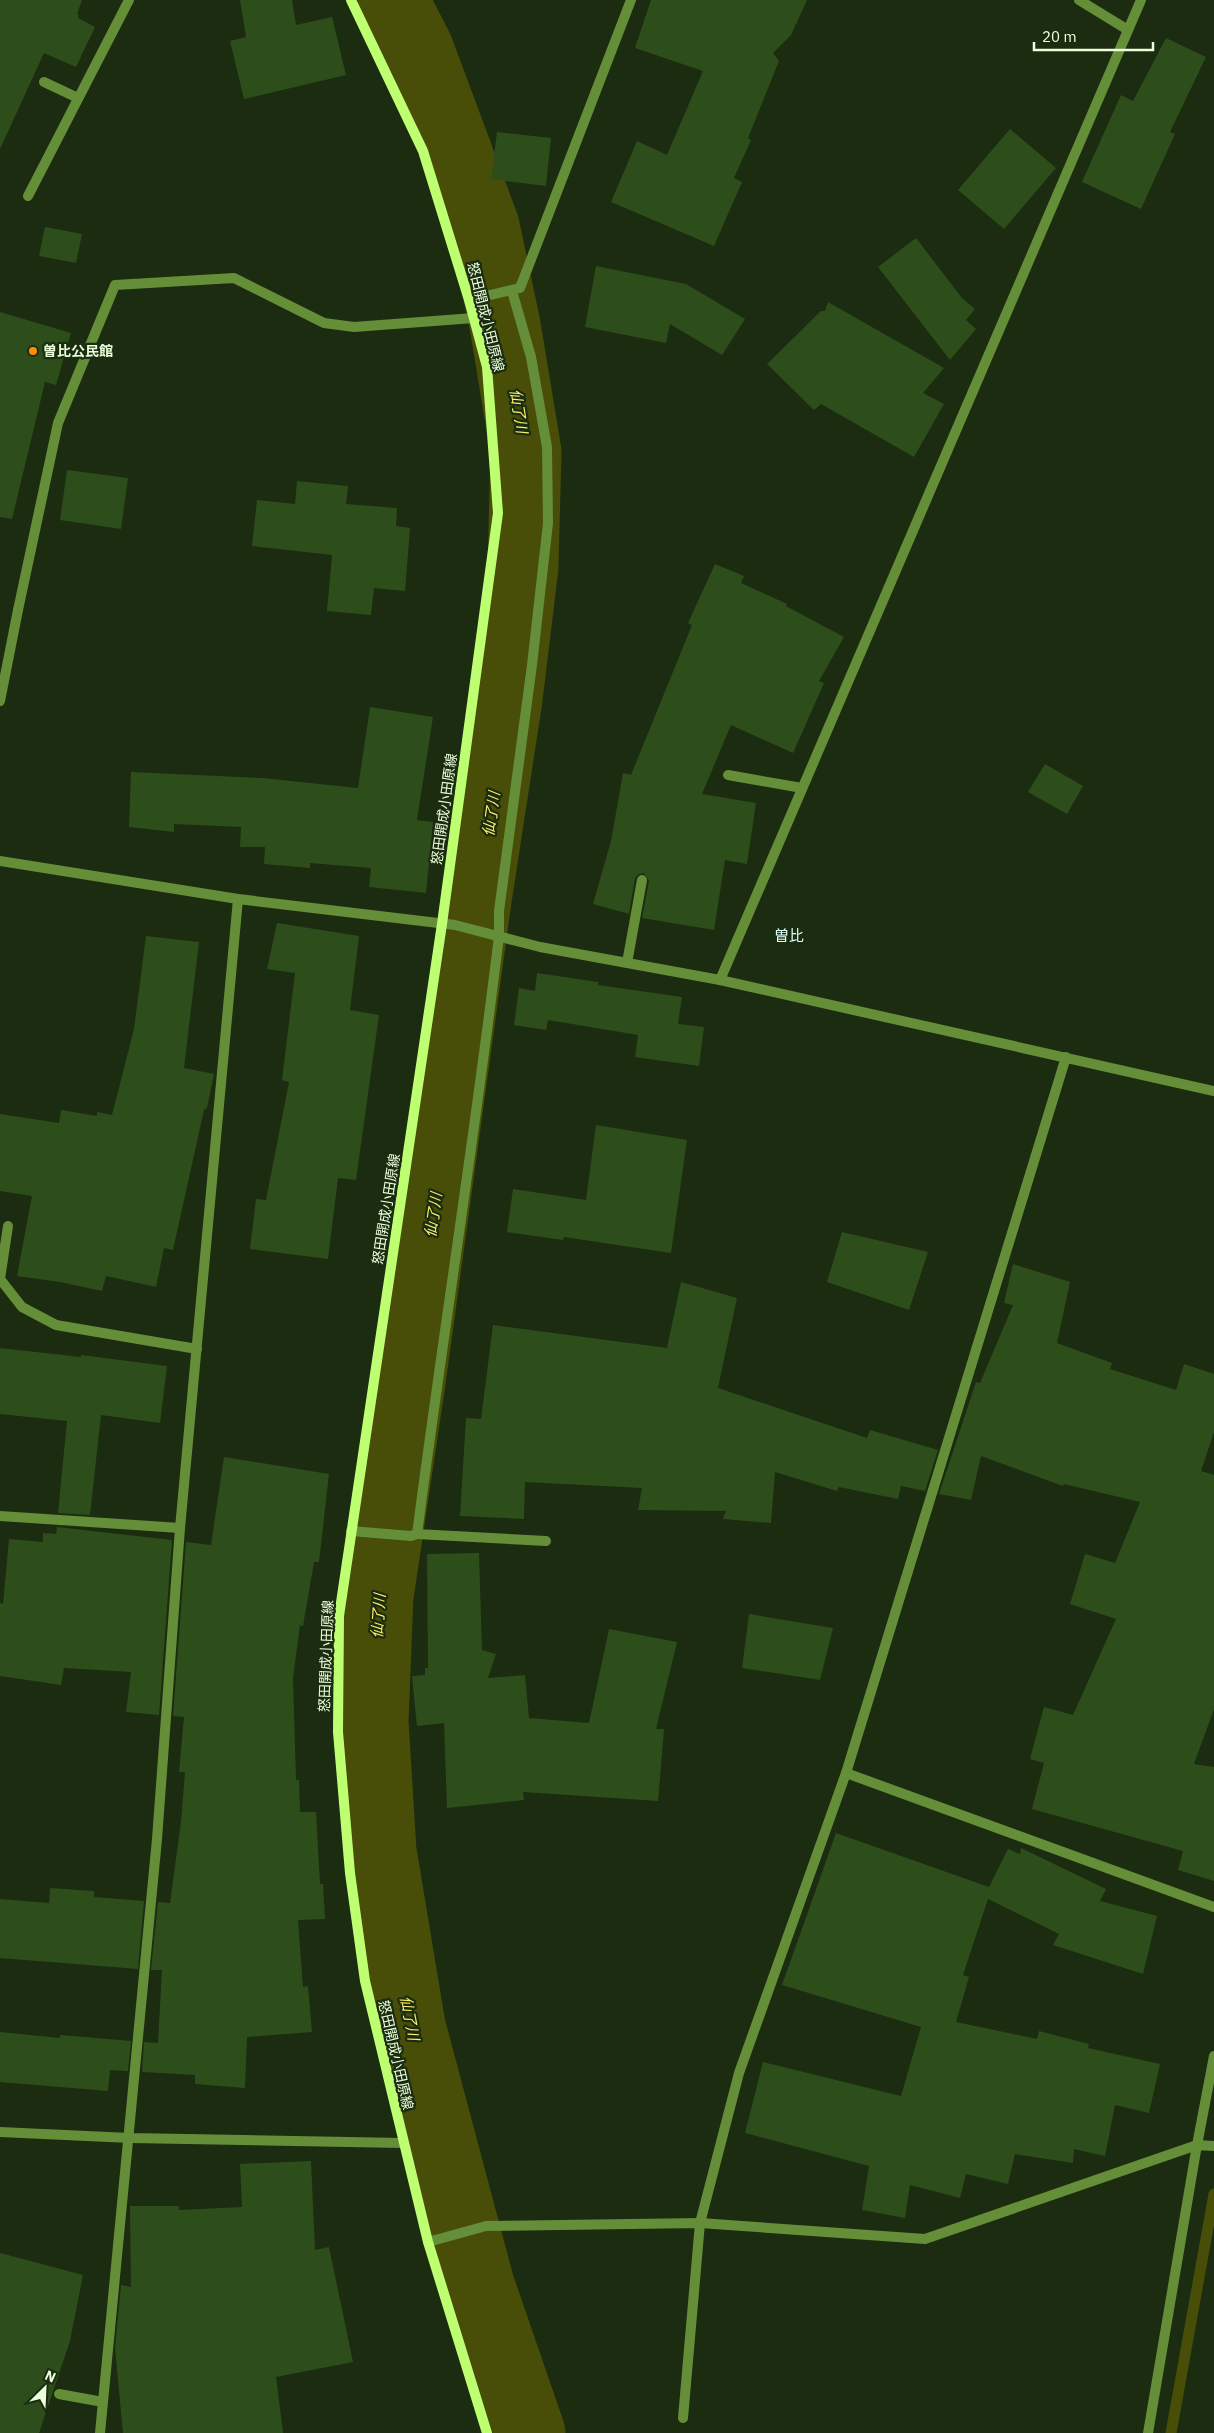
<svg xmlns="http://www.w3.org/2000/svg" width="1214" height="2433" viewBox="0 0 1214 2433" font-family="'IBM Plex Sans','Noto Sans JP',sans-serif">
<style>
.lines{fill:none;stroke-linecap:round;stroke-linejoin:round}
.stream{stroke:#484d08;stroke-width:11}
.river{stroke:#484d08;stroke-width:71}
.building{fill:#2d4e1b}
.lane{stroke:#658e39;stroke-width:10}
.street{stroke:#658e39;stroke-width:10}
.secondary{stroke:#beff72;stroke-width:10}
.poi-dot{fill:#ff8d07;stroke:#1b2c10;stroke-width:2}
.labels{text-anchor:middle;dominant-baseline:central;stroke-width:4.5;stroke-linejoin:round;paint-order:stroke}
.street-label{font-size:14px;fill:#ebffdb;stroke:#1b2c10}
.poi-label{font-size:14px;font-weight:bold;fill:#ebffdb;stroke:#1b2c10;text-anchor:start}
.water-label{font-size:15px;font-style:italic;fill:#fff069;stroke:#1b2c10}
.neighbourhood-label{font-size:15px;fill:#ddfff8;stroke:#1b2c10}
</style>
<rect width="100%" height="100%" fill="#1b2c10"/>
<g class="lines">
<path class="stream" d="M 1171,2433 L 1214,2194"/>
<path class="river" d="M 393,0 L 418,49 L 484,226 L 505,325 L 526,452 L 523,567 L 507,699 L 476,900 L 410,1382 L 378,1596 L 373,1721 L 381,1851 L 410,2026 L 479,2285 L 530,2433"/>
</g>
<g class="building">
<path d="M 0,0 L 82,0 L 77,14 L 79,15 L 78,18 L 95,27 L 76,67 L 44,53 L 0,149 Z"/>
<path d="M 240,0 L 292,0 L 296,25 L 332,17 L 346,75 L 244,99 L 230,41 L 246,37 Z"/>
<path d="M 651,0 L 807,0 L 791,35 L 773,53 L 779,61 L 748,138 L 751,140 L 734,178 L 742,182 L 714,246 L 611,202 L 637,141 L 667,155 L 703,71 L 635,48 Z"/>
<path d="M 1166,38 L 1206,57 L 1170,132 L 1175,134 L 1141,209 L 1082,182 L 1121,95 L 1133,101 Z"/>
<path d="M 1010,129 L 1056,168 L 1004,229 L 958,190 Z"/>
<path d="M 497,132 L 551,138 L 546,186 L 491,179 Z"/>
<path d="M 45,227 L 82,234 L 76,263 L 39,256 Z"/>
<path d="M 916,238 L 962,298 L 975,309 L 966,320 L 976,329 L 950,360 L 878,267 Z"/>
<path d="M 596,266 L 686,284 L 745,319 L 722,355 L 670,324 L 666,343 L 585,327 Z"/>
<path d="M 828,302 L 944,368 L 923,393 L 944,404 L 914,457 L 821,404 L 814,410 L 767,364 L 821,311 L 825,311 Z"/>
<path d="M 0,312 L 71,333 L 56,385 L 45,382 L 12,519 L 0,517 Z"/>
<path d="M 67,470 L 128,478 L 121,529 L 60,520 Z"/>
<path d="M 297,481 L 348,486 L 346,504 L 397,508 L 396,526 L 410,528 L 405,591 L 374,588 L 371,615 L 327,611 L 332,555 L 252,546 L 257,500 L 295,504 Z"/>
<path d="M 715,564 L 744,576 L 741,583 L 787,604 L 786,606 L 844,637 L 819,681 L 824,683 L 793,753 L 731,725 L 702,794 L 756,803 L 747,864 L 725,860 L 714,930 L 642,918 L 649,881 L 644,873 L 639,874 L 635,878 L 629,914 L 593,904 L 611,841 L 623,773 L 631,775 L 692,625 L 688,623 Z"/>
<path d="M 370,707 L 433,717 L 417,820 L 433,822 L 426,893 L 369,887 L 371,868 L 310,863 L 310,868 L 264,864 L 265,847 L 240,847 L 241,827 L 174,824 L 174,832 L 129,827 L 131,772 L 262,778 L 358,788 Z"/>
<path d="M 1045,764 L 1083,786 L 1067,814 L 1028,792 Z"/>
<path d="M 277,923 L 359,936 L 350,1010 L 379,1015 L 356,1180 L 338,1178 L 328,1259 L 250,1249 L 256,1199 L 266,1200 L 289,1082 L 282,1080 L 295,973 L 267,969 Z"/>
<path d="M 146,936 L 199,942 L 184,1068 L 214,1074 L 207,1108 L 204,1110 L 173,1250 L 164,1248 L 156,1287 L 106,1276 L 102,1291 L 60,1282 L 17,1276 L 32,1196 L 0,1191 L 0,1114 L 59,1123 L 61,1110 L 97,1116 L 97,1112 L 112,1115 L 134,1029 Z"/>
<path d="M 537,973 L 598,982 L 598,985 L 682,997 L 678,1024 L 704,1027 L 699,1066 L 635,1057 L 638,1035 L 548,1020 L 546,1030 L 514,1025 L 519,988 L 535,991 Z"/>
<path d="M 596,1125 L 687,1140 L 671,1253 L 564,1237 L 563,1240 L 507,1232 L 513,1189 L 586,1200 Z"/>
<path d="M 842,1232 L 928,1252 L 909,1310 L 827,1282 Z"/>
<path d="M 1013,1264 L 1070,1282 L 1057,1343 L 1112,1363 L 1110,1369 L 1176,1390 L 1184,1364 L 1214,1374 L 1214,1432 L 1201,1471 L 1214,1475 L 1214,1709 L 1194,1764 L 1214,1767 L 1214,1881 L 1178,1870 L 1183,1851 L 1032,1809 L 1044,1763 L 1030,1759 L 1044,1707 L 1073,1715 L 1116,1619 L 1070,1604 L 1085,1554 L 1115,1563 L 1140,1502 L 1064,1484 L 1063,1486 L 981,1456 L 971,1500 L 939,1494 L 976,1382 L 980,1383 L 1013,1305 L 1004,1303 Z"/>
<path d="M 681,1282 L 737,1298 L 718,1388 L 867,1438 L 870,1430 L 938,1450 L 925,1491 L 901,1486 L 898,1499 L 839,1487 L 837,1491 L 775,1472 L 771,1523 L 723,1519 L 726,1511 L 638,1510 L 642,1488 L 525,1482 L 524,1519 L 460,1516 L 466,1418 L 481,1419 L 493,1325 L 667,1348 Z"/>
<path d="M 0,1348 L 81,1357 L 81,1355 L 167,1366 L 160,1423 L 101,1415 L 90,1515 L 58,1513 L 67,1421 L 0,1414 Z"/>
<path d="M 224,1457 L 329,1474 L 319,1562 L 314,1562 L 303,1626 L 300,1625 L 293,1678 L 296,1780 L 299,1780 L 300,1812 L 316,1812 L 320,1884 L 323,1884 L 325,1919 L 298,1920 L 303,1987 L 308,1986 L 312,2032 L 247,2037 L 245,2088 L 195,2084 L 195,2075 L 142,2072 L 144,2042 L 158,2043 L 162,1970 L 151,1970 L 158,1902 L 170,1903 L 181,1822 L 185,1772 L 179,1772 L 184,1717 L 173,1716 L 186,1542 L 211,1545 Z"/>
<path d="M 57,1527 L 172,1540 L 159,1715 L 126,1712 L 131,1672 L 64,1668 L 61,1685 L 0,1676 L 0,1603 L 3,1604 L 9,1539 L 43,1542 L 43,1533 L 56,1534 Z"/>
<path d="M 479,1553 L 482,1650 L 496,1654 L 488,1678 L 525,1675 L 529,1718 L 589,1723 L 609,1629 L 677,1642 L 656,1729 L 664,1729 L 658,1801 L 523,1792 L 524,1800 L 447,1808 L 444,1723 L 417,1726 L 412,1676 L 425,1675 L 425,1668 L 428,1668 L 427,1554 Z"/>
<path d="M 749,1614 L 833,1628 L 820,1680 L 742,1668 Z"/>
<path d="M 836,1833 L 989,1887 L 1008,1849 L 1020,1854 L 1021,1848 L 1106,1889 L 1100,1901 L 1157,1916 L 1143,1974 L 1053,1945 L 1059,1934 L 988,1899 L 963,1975 L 969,1977 L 956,2022 L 1037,2039 L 1039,2031 L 1089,2044 L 1088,2048 L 1160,2064 L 1149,2113 L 1115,2105 L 1105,2156 L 1074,2149 L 1073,2163 L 1015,2154 L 1008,2184 L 966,2174 L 960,2198 L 910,2185 L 905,2218 L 862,2210 L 869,2166 L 745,2133 L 763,2062 L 901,2096 L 921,2027 L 782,1985 Z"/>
<path d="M 50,1888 L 94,1891 L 94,1897 L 144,1901 L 138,1969 L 0,1958 L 0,1899 L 49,1903 Z"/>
<path d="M 0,2032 L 60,2038 L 60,2035 L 131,2041 L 128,2071 L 110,2070 L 108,2091 L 0,2082 Z"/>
<path d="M 311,2161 L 315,2250 L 329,2247 L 353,2362 L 276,2377 L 283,2433 L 123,2433 L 115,2348 L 121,2285 L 131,2287 L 130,2206 L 179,2206 L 179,2210 L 242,2207 L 240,2164 Z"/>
<path d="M 0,2253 L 83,2275 L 70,2341 L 39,2433 L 0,2433 Z"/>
</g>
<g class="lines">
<g class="lane">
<path d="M 1079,0 L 1128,30"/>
<path d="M 44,82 L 78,98"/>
<path d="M 28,196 L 129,0"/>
<path d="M 18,610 L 58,423 L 115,285 L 234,278 L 324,323 L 354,327 L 474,318"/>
<path d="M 8,1226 L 0,1279 L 22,1307 L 56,1325 L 197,1349"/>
<path d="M 0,1516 L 180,1528"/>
</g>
<g class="street">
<path d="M 512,291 L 531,357 L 547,447 L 548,523 L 532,665 L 499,911 L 499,936 C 475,1136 443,1334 417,1534 L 546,1541"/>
<path d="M 469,300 L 520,288 L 631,0"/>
<path d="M 0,701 L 18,610"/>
<path d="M 728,775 L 802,788"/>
<path d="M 0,861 L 238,899 L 455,925 L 540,947 L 720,980 L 1214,1091"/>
<path d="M 627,963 L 642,880"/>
<path d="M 720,980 L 1141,0"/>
<path d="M 351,1531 L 411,1536 L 417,1534"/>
<path d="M 846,1773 L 1214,1907"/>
<path d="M 0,2132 L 130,2138 L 402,2143"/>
<path d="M 428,2242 L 486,2226 L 700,2223 L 925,2239 L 1197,2145 L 1214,2056"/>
<path d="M 59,2394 L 103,2402"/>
<path d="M 683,2418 L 700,2223 L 739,2073 L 846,1773 L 1066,1057"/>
<path d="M 100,2433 L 157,1839 L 180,1528 L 238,899"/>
<path d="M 1148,2433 L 1197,2145 L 1214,2146"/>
</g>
<path class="secondary" d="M 351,0 L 423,151 L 469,300 L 487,367 L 498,513 L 442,924 L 339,1616 L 338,1732 L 350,1873 L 365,1981 L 428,2242 L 487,2433"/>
</g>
<circle class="poi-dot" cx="33" cy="351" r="5"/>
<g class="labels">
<g class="street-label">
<text transform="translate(486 317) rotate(76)">怒田開成小田原線</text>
<text transform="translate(444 809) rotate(-82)">怒田開成小田原線</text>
<text transform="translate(386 1209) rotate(-81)">怒田開成小田原線</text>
<text transform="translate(326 1656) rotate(-88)">怒田開成小田原線</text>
<text transform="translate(396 2055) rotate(77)">怒田開成小田原線</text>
</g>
<g class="poi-label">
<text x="43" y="351">曽比公民館</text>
</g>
<g class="water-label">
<text transform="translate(519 411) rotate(81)">仙了川</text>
<text transform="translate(491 814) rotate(-82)">仙了川</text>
<text transform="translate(433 1215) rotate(-82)">仙了川</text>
<text transform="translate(378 1616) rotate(-86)">仙了川</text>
<text transform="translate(410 2018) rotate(79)">仙了川</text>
</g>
<g class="neighbourhood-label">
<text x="789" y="935">曽比</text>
</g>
</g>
<g transform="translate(45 2388) rotate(24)" stroke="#1b2c10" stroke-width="4" paint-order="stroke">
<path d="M0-4L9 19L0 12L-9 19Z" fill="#ebffdb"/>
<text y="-8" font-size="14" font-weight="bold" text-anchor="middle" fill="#ebffdb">N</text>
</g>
<path d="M1034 42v8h119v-8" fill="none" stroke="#ebffdb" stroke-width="2.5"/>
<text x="1042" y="42" font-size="15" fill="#ebffdb" stroke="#1b2c10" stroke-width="4" paint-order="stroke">20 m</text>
</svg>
